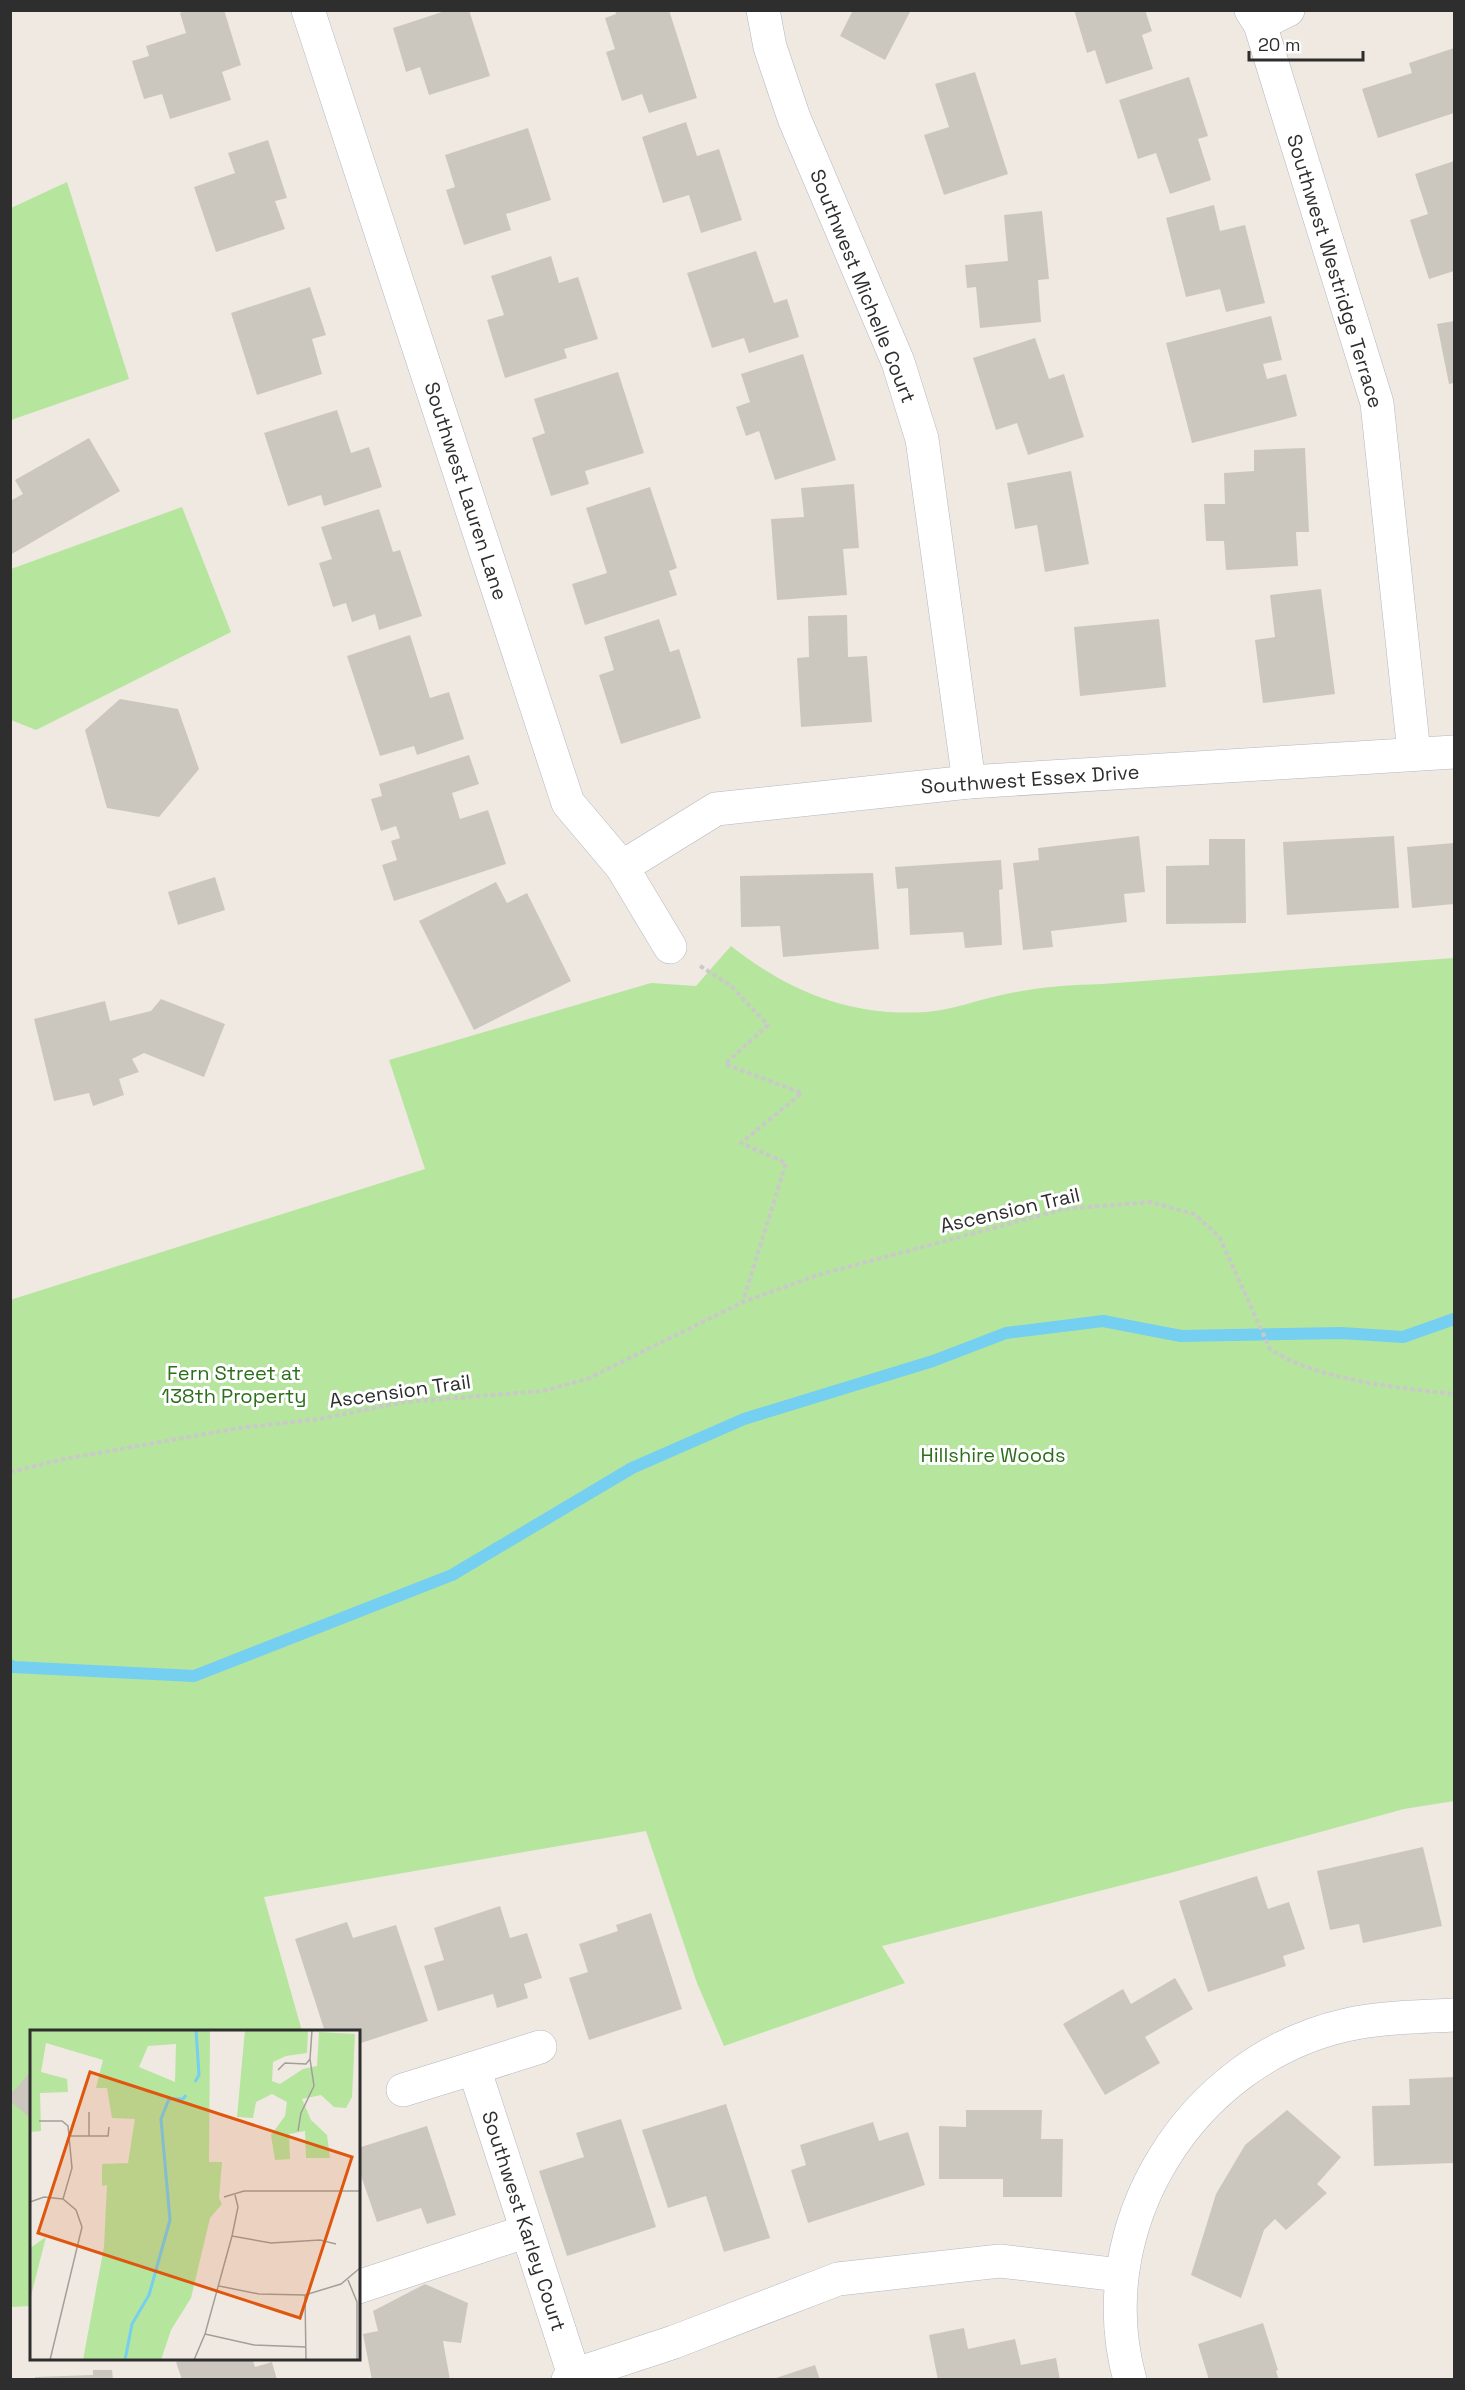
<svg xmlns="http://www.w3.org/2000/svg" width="1465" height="2390" viewBox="0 0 1465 2390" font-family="'Space Grotesk',sans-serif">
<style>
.green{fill:#b6e59e}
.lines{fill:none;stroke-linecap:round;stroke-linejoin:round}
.stream{stroke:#75cff0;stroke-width:12}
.building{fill:#cbc7bf}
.minor-casing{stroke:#b4b7c1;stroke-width:34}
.path{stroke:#c9c9c9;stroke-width:4;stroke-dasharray:4.5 3;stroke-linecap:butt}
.minor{stroke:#fff;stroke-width:33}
.labels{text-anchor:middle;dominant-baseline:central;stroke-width:6;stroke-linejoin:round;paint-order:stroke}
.street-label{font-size:20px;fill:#2e2e2e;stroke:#fff}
.park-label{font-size:20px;fill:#2c6e1b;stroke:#fff}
.inset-river{fill:none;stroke:#75cff0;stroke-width:3}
.inset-road{fill:none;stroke:#a29e99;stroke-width:1.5}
.view{fill:#df570e;fill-opacity:0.15;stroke:#df570e;stroke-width:3}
.inset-edge{fill:none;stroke:#2e2e2e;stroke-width:3}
</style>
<rect width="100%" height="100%" fill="#efe9e1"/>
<g class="green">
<path d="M 67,182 L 129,379 L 11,420 L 11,208 Z"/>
<path d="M 182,507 L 231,632 L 36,730 L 11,720 L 11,569 Z"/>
<path d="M 731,946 C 788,991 851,1017 926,1012 C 954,1010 979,999 1006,994 C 1039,987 1069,985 1102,984 L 1454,958 L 1454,1801 L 1404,1809 L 1170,1873 L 882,1946 L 905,1983 L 724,2046 L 697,1983 L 646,1831 L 264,1897 L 302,2031 L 32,2032 L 31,2306 L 11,2307 L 10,1300 L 425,1169 L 389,1060 L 651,983 L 696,986 Z"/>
</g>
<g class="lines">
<path class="stream" d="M 10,1665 L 13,1667 L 194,1676 L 452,1575 L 632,1468 L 744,1419 L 933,1361 L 1006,1333 L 1103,1321 L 1181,1336 L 1341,1333 L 1403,1337 L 1454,1319"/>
</g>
<g class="building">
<path d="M 189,10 L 224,10 L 241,65 L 222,72 L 231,100 L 170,119 L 162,94 L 144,99 L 132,61 L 149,56 L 146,46 L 186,33 L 180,13 Z"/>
<path d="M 448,10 L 469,10 L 490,76 L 429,95 L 420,67 L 406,72 L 393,28 Z"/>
<path d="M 615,10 L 669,10 L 697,98 L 649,113 L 642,94 L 622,101 L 606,52 L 615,49 L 605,18 L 616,14 Z"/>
<path d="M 853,10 L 911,10 L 885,60 L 840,36 Z"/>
<path d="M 1074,10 L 1145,10 L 1152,31 L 1142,35 L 1153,69 L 1106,84 L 1095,50 L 1087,53 Z"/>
<path d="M 1454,48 L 1454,113 L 1378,138 L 1362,89 L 1412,73 L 1409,63 Z"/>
<path d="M 975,72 L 1008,174 L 944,195 L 924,135 L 949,127 L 935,84 Z"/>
<path d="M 1189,77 L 1208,136 L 1198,139 L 1211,180 L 1170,194 L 1156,153 L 1138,159 L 1119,100 Z"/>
<path d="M 686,122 L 697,156 L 719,149 L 742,220 L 701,233 L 689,195 L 663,203 L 642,137 Z"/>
<path d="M 528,128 L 551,200 L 506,214 L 511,230 L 464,245 L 446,190 L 455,187 L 445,155 Z"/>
<path d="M 268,140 L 287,198 L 275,201 L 285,229 L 216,252 L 194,187 L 235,173 L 228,153 Z"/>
<path d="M 1454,161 L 1454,271 L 1429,279 L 1410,220 L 1428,214 L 1415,174 Z"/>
<path d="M 1214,205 L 1220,231 L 1245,225 L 1265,303 L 1226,312 L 1220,289 L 1186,297 L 1166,218 Z"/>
<path d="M 1042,211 L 1049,279 L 1038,280 L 1041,322 L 980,328 L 976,287 L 967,288 L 965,265 L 1008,261 L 1004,215 Z"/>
<path d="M 756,251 L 774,303 L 787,299 L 799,337 L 749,353 L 744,338 L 712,348 L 687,273 Z"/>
<path d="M 551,256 L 559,283 L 578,277 L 598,339 L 564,349 L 567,358 L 505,378 L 487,320 L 504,315 L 491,276 Z"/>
<path d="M 310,287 L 326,335 L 312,339 L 322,374 L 257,395 L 231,313 Z"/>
<path d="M 1271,316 L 1282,360 L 1263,364 L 1267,379 L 1286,374 L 1297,416 L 1192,443 L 1166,343 Z"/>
<path d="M 1454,321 L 1454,383 L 1449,384 L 1437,324 Z"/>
<path d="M 1035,338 L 1049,379 L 1064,374 L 1084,437 L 1028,455 L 1017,423 L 996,430 L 973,358 Z"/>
<path d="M 803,354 L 836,460 L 775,480 L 759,431 L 746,436 L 736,407 L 750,402 L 741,374 Z"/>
<path d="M 618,372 L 644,453 L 585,471 L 589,484 L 551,496 L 532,438 L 545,433 L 534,399 Z"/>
<path d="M 337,410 L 351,453 L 369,447 L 382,487 L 324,506 L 321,495 L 288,506 L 264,433 Z"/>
<path d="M 89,438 L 120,491 L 10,555 L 10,501 L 23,494 L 15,480 Z"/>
<path d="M 1305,448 L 1309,532 L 1296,532 L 1298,566 L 1226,570 L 1224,541 L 1206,541 L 1204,504 L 1225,504 L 1224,473 L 1254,471 L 1254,450 Z"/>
<path d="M 1071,471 L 1089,564 L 1045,572 L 1037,525 L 1015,529 L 1007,483 Z"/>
<path d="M 854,484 L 859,548 L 843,549 L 847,595 L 777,600 L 771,519 L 804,517 L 801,488 Z"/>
<path d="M 650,487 L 677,568 L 669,571 L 677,595 L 585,625 L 572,584 L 607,573 L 586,508 Z"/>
<path d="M 379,509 L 393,552 L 400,550 L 422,616 L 379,630 L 375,614 L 352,622 L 346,603 L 333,607 L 319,563 L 332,559 L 321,527 Z"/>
<path d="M 1321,589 L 1335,694 L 1263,703 L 1255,640 L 1275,637 L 1270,595 Z"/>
<path d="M 847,615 L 848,657 L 867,656 L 872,722 L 801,727 L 797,658 L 809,657 L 808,616 Z"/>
<path d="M 659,619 L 670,652 L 679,649 L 701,718 L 621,744 L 599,675 L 614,670 L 604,637 Z"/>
<path d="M 1159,619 L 1166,687 L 1080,696 L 1074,627 Z"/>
<path d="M 410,635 L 430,698 L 449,692 L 464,739 L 417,755 L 414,746 L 380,756 L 347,656 Z"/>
<path d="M 120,699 L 178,709 L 199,769 L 159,817 L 107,808 L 85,730 Z"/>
<path d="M 469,755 L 479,784 L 452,793 L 460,819 L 488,810 L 506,864 L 394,901 L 382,865 L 397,860 L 391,841 L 400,838 L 396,826 L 381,831 L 371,799 L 382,796 L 379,784 Z"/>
<path d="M 1139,836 L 1145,892 L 1124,894 L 1127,922 L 1051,931 L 1053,947 L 1023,950 L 1013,863 L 1039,860 L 1038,848 Z"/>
<path d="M 1394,836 L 1399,908 L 1287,915 L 1283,842 Z"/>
<path d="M 1209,839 L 1245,839 L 1246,923 L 1166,924 L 1166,866 L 1209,865 Z"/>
<path d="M 1454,843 L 1454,904 L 1412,908 L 1407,847 Z"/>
<path d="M 1001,860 L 1003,889 L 999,890 L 1002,945 L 965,948 L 963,932 L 910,935 L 908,888 L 897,889 L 895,867 Z"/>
<path d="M 873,873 L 879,949 L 783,957 L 780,926 L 741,927 L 740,876 Z"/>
<path d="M 215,877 L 225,910 L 178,925 L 168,892 Z"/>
<path d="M 496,882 L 507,903 L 527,893 L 571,981 L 474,1030 L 419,921 Z"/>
<path d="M 161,999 L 225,1024 L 204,1077 L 144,1053 L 132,1059 L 139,1072 L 119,1079 L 124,1095 L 93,1106 L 89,1093 L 54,1101 L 34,1019 L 105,1001 L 110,1021 L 151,1011 Z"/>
<path d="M 1423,1847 L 1442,1926 L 1363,1943 L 1359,1924 L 1330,1930 L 1317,1871 Z"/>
<path d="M 1257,1876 L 1268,1909 L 1289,1902 L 1305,1949 L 1283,1956 L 1286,1966 L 1208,1992 L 1179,1901 Z"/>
<path d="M 500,1906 L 510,1938 L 527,1933 L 542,1978 L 524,1984 L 528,1998 L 497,2008 L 493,1994 L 438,2011 L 424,1966 L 444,1960 L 434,1928 Z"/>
<path d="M 651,1913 L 682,2009 L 589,2040 L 569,1978 L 588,1972 L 579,1944 L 618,1931 L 616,1925 Z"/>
<path d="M 347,1922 L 353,1938 L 396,1925 L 428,2021 L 358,2044 L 358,2032 L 325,2032 L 295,1939 Z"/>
<path d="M 1175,1978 L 1193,2009 L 1145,2037 L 1160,2063 L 1105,2095 L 1063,2024 L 1123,1989 L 1131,2004 Z"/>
<path d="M 32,2070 L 32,2119 L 10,2101 L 10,2095 Z"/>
<path d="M 1454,2077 L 1454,2163 L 1374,2166 L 1372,2106 L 1410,2105 L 1409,2079 Z"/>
<path d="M 726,2104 L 770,2238 L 724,2252 L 706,2196 L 668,2208 L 642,2130 Z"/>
<path d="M 966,2110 L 1042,2110 L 1041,2139 L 1063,2139 L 1062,2197 L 1003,2197 L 1003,2179 L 939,2179 L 939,2126 L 966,2127 Z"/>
<path d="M 1287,2110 L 1341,2157 L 1317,2184 L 1327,2193 L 1286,2230 L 1275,2219 L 1264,2230 L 1241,2298 L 1191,2275 L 1216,2194 L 1245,2145 Z"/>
<path d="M 621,2119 L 656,2227 L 567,2256 L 539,2171 L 584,2157 L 576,2133 Z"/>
<path d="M 873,2122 L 879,2141 L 908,2132 L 925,2185 L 808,2223 L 791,2170 L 806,2165 L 800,2145 Z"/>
<path d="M 427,2126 L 456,2215 L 427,2224 L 421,2208 L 377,2222 L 358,2167 L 358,2148 Z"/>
<path d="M 425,2284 L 468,2303 L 461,2343 L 443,2341 L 450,2380 L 372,2380 L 363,2334 L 378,2331 L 373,2311 Z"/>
<path d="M 1263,2323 L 1278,2370 L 1276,2371 L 1279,2380 L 1209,2380 L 1198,2344 Z"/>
<path d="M 964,2328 L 968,2349 L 1015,2339 L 1021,2365 L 1056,2358 L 1060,2380 L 938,2380 L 929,2335 Z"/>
<path d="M 187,2358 L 252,2358 L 255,2367 L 272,2362 L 277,2380 L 182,2380 L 176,2362 Z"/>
<path d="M 815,2365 L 820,2380 L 773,2380 L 773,2379 Z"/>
<path d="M 93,2370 L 112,2370 L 113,2380 L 35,2380 L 35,2377 L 93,2375 Z"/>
</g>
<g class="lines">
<defs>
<g id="minor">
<path d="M 308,10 L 568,803 L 622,867 L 670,947"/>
<path d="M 763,10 L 770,47 L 794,118 L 898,362 L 922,439 L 969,782"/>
<path d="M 1251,10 L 1260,24 L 1377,403 L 1414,753"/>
<path d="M 1260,24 L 1288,10"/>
<path d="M 622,867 L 716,809 L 969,782 L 1454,752"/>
<path d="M 474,2068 L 540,2047"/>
<path d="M 403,2090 L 474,2068 L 574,2375"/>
<path d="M 358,2287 L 527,2231"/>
<path d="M 568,2380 L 574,2375 L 674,2342 L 838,2279 L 1000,2261 L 1120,2275"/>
<path d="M 1130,2380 C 1087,2226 1191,2060 1346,2025 C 1381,2017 1419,2017 1454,2015"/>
</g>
</defs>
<use href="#minor" class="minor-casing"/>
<g class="path">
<path d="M 700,966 L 730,985 L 768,1025 L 725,1064 L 802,1093 L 741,1143 L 786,1163 L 743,1301"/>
<path d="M 10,1472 L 64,1459 L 240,1428 L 319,1419 L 404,1402 L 543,1391 L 587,1379 L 743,1302 L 818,1275 L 1064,1209 L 1151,1202 L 1194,1214 L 1219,1236 L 1270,1349 C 1315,1380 1400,1388 1454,1394"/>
</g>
<use href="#minor" class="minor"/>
</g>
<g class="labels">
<g class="street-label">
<text transform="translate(1335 271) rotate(73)">Southwest Westridge Terrace</text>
<text transform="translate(863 286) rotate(68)">Southwest Michelle Court</text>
<text transform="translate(466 491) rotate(72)">Southwest Lauren Lane</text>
<text transform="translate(1030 779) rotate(-4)">Southwest Essex Drive</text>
<text transform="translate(1010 1210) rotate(-13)">Ascension Trail</text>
<text transform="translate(400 1391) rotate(-8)">Ascension Trail</text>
<text transform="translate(524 2221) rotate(72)">Southwest Karley Court</text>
</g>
<g class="park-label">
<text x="234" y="1373">Fern Street at<tspan x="234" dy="23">138th Property</tspan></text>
<text x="993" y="1455">Hillshire Woods</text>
</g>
</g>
<g transform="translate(30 2030)">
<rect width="330" height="330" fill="#efe9e1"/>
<path d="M 0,0 L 180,1 L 179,132 L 192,132 L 189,168 L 192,174 L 180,188 L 161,268 L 141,300 L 131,330 L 53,330 L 74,217 L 77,155 L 72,156 L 72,134 L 98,133 L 105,89 L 82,88 L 77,58 L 66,58 L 73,30 L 16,13 L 11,42 L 37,49 L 38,62 L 10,63 L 11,101 L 0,102 ZM 146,14 L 145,52 L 109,37 L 118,16 ZM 215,0 L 278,0 L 277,23 L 256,26 L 243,32 L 242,51 L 250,54 L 273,39 L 287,36 L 289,2 L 325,4 L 322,67 L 316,78 L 304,77 L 291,65 L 272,69 L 281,90 L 297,105 L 300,128 L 276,128 L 275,101 L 259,104 L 260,129 L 245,130 L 241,105 L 255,86 L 257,72 L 242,64 L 226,72 L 223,88 L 207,87 ZM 16,207 L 0,270 L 0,218 Z" fill="#b6e59e" fill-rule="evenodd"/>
<path class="inset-river" d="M 165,52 L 169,45 L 166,0M 95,330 L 102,294 L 119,265 L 140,190 L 131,89 L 139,69 L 153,69 L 156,65"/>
<path class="inset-road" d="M 248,40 L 255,33 L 276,34 L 280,29M 59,82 L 59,106M 9,91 L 32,91 L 38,96 L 42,138 L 33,169M 268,101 L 271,83 L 284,56 L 280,29 L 282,0M 41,106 L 78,106 L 79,97M 194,167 L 214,161 L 330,161M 0,172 L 14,167 L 33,169 L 46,180 L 52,197 L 20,330M 202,206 L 241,213 L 290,210 L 306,214M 318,250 L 327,272 L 327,330M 189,256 L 229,264 L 275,265 L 311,254 L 330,238M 275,265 L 276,330M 175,304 L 224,315 L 276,317M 164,330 L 175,304 L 202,206 L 208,177 L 205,165"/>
<path class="view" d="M 60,42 L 322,127 L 270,288 L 8,203 Z"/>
<rect width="330" height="330" class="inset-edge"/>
</g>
<rect width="1465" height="2390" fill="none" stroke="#2e2e2e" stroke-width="24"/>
<path d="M1249 51v9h114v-9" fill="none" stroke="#2e2e2e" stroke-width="3"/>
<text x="1258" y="51" font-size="18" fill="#2e2e2e" stroke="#ffffff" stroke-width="4.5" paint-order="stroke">20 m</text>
</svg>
